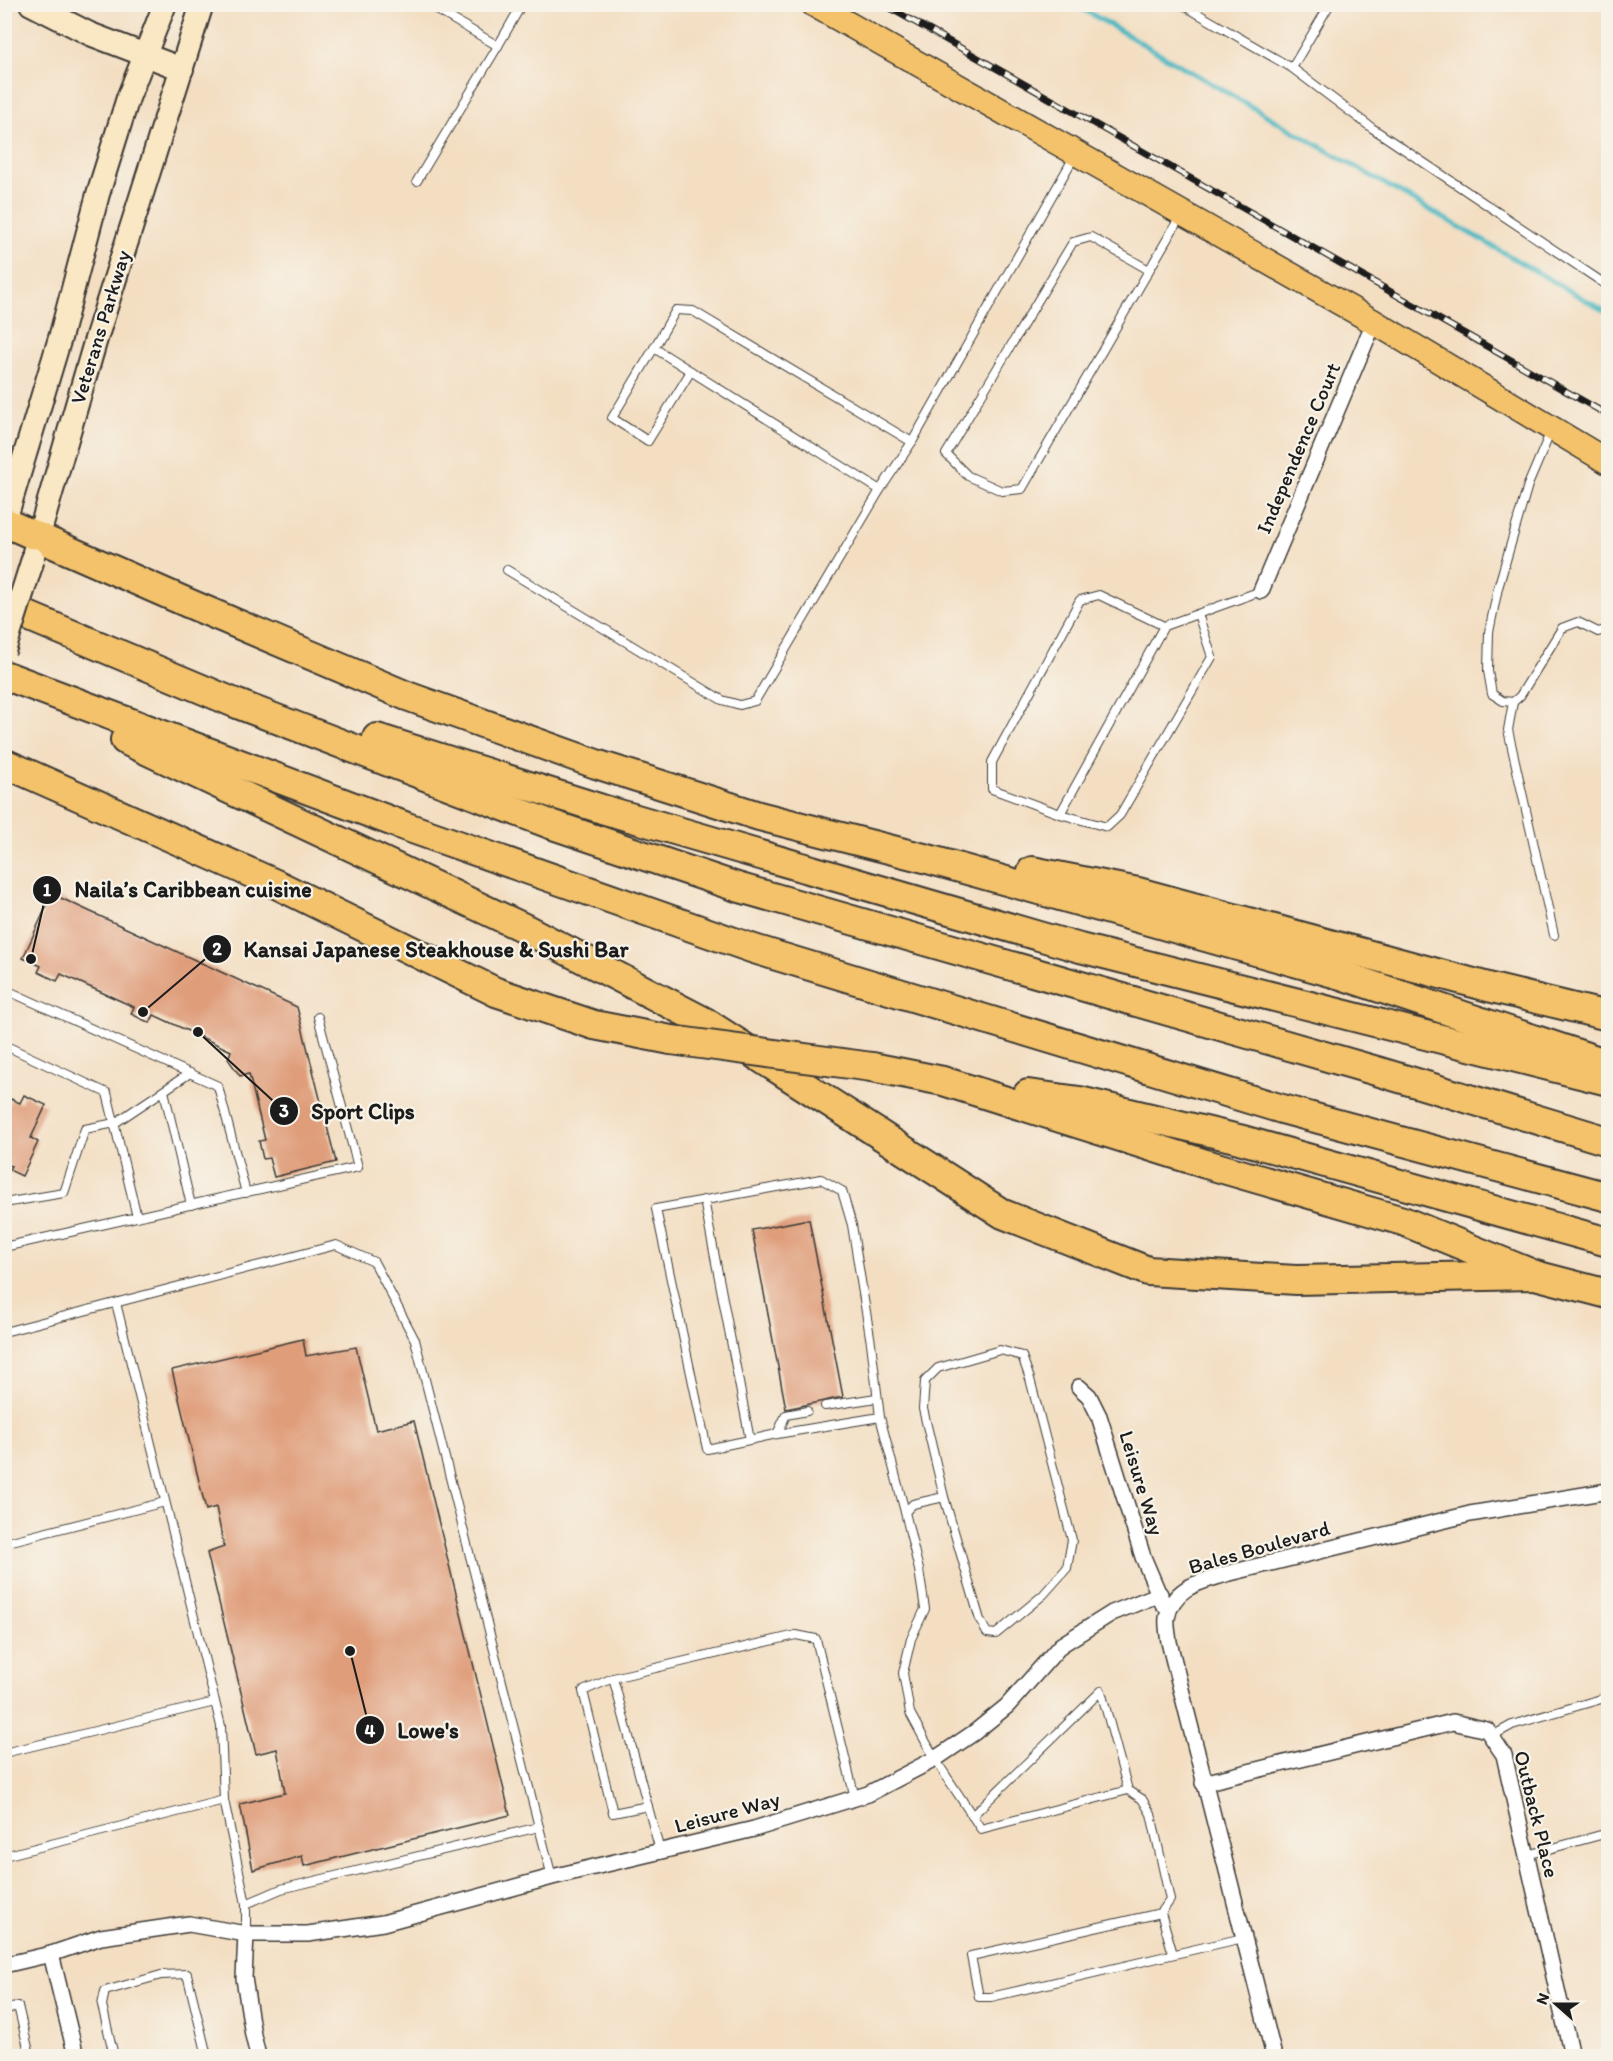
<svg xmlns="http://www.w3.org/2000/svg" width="1613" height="2061" viewBox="0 0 1613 2061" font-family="Itim,sans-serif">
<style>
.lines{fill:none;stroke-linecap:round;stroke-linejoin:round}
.stream{stroke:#48b7c1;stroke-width:5}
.building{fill:#df9d7a}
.service-casing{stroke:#3c3935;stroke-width:10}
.minor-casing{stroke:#3c3935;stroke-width:18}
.secondary-casing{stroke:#3c3935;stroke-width:26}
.primary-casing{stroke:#3c3935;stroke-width:27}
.motorway-casing{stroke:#3c3935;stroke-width:32}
.service{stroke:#fff;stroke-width:8}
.minor{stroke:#fff;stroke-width:15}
.secondary{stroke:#fae7c3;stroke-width:22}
.primary{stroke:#f3c26a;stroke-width:24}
.motorway{stroke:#f3c26a;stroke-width:28}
.rail-casing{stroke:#1c1c1c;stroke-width:7}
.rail{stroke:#f7f3e8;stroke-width:4.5;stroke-dasharray:14;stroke-linecap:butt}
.secondary-bridge-casing{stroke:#3c3935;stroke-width:26;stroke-linecap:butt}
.motorway-bridge-casing{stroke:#3c3935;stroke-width:32;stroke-linecap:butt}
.secondary-bridge{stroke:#fae7c3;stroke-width:22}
.motorway-bridge{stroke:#f3c26a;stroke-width:28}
.labels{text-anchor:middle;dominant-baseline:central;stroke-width:4.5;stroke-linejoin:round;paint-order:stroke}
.street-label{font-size:21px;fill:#1c1c1c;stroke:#f7f3e8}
.leader{fill:none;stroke:#1c1c1c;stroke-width:2}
.callout-dot{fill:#1c1c1c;stroke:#f7f3e8;stroke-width:2}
.mark-label{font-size:18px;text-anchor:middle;font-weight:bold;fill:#fff}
.callout-label{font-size:22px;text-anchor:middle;font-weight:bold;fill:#1c1c1c;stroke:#f7f3e8;stroke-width:4.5;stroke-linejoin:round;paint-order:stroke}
</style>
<rect width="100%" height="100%" fill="#f7f3e8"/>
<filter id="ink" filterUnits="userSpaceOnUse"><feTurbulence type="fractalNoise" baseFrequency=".0167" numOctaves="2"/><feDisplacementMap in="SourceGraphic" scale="12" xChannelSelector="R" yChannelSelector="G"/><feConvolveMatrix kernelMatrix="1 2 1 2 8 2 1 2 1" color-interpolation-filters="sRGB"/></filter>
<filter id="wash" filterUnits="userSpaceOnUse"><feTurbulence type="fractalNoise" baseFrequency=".008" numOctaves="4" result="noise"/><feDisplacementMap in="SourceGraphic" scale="24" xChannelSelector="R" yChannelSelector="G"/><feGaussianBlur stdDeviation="1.35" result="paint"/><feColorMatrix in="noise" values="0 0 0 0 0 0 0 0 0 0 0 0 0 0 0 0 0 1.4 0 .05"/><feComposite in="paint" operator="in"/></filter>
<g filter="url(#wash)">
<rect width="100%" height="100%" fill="#f3dec2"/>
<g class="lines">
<path class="stream" d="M 1074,4 L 1608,313"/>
</g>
<g id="blocks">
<g class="building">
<path d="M 52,894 L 297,1007 L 336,1162 L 274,1177 L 269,1158 L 263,1159 L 259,1141 L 265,1140 L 249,1074 L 240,1076 L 228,1059 L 231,1051 L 154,1015 L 150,1023 L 131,1014 L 134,1007 L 61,974 L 57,981 L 38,972 L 41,966 L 23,958 Z"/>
<path d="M 24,1095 L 46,1105 L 31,1138 L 38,1142 L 22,1176 L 9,1170 L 11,1166 L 4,1163 L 4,1114 L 11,1099 L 20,1103 Z"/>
<path d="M 809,1219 L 843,1397 L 786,1409 L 752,1230 Z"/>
<path d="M 303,1339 L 306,1356 L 356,1347 L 376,1430 L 414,1421 L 510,1815 L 304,1866 L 302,1856 L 253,1870 L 240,1804 L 285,1793 L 277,1749 L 256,1754 L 207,1553 L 224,1547 L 216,1507 L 206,1510 L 172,1370 Z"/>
</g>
</g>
</g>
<g filter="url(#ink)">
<use href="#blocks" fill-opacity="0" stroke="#3c3935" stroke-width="1.5"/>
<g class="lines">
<defs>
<g id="service">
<path d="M 427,4 L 498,46 L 522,4"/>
<path d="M 1181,4 L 1292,68 L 1330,4"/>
<path d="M 1292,68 L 1372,128 L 1608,286"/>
<path d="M 417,181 L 498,46"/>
<path d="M 1149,270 L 1091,237 L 1073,242 L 946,454 L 968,476 L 1002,491 L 1022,489 L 1180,217"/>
<path d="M 654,348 L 612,418 L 648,441 L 691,371"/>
<path d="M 1551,431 L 1528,485 L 1498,588 L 1489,632 L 1488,671 L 1492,694 L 1503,701 L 1513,702 L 1520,696 L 1562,628 L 1578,622 L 1598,632 L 1608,629"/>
<path d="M 880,490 L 654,348 L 676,310 L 693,311 L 912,442"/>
<path d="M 507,570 L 722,700 L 740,705 L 755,701 L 880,490 L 912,442 L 1074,157"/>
<path d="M 1164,626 L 1099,595 L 1080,600 L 992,762 L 992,789 L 1060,814 L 1164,626 L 1261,591"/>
<path d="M 1513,702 L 1508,730 L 1554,935"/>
<path d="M 1060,814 L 1107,827 L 1120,815 L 1212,657 L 1198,614"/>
<path d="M 4,989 L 218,1086 L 246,1193"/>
<path d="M 4,1045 L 107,1093 L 137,1217"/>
<path d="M 164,1091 L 191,1205"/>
<path d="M 704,1200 L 750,1440"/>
<path d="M 4,1203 L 64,1193 L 85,1129 L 115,1123 L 190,1073"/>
<path d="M 4,1247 L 358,1167 L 318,1017"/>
<path d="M 116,1303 L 221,1726 L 224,1800"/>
<path d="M 4,1332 L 336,1245 L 374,1262 L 415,1340 L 539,1827 L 281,1889 L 246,1904 L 246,1934"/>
<path d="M 825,1406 L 876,1398"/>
<path d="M 880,1417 L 777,1434 L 707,1449 L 656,1209 L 821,1179 L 842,1191 L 852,1225 L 871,1343 L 880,1417 L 905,1512"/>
<path d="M 777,1434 L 786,1415 L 807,1411"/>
<path d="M 944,1497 L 923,1409 L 925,1381 L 938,1368 L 1000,1350 L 1022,1356 L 1030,1379 L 1072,1540 L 1067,1568 L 1043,1595 L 996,1634 L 987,1633 L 980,1620 L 944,1497 L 913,1504 L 905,1512 L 919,1570 L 925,1609 L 911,1639 L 903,1673 L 910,1713 L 935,1759 L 981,1829 L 1128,1790 L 1142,1799 L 1151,1814 L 1170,1900 L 1161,1913 L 971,1956 L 979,1997 L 991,1997 L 1243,1938"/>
<path d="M 4,1543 L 165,1502"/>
<path d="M 613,1678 L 583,1691 L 613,1813 L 648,1806"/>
<path d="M 1492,1736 L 1512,1725 L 1608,1697"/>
<path d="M 4,1753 L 215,1702"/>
<path d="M 972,1816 L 1101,1691 L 1128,1790"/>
<path d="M 539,1827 L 552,1877"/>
<path d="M 660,1851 L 613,1678 L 796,1635 L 816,1639 L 855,1798"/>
<path d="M 1527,1855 L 1608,1833"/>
<path d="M 4,1856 L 224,1800 L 246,1904"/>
<path d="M 1161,1913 L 1173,1954"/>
<path d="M 4,2010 L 18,2006 L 30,2056"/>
<path d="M 114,2056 L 102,2005 L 105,1991 L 161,1975 L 187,1974 L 207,2056"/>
</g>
<g id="minor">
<path d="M 1261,591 L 1374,322"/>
<path d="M 1079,1387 L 1089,1396 L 1099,1416 L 1143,1557 L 1163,1604"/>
<path d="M 1203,1783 L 1453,1722 L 1487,1730 L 1504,1755 L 1572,2056"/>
<path d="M 246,1934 L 244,1978 L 253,2035 L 258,2056"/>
<path d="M 51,1954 L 76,2056"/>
<path d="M 4,1965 L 51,1954 L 101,1937 L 189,1924 L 246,1934 L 308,1934 L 383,1923 L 552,1877 L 754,1829 L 868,1794 L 935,1759 L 975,1732 L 1007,1706 L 1061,1645 L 1112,1613 L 1160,1594"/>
<path d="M 1274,2056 L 1169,1642 C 1168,1634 1166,1625 1167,1618 C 1173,1586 1201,1582 1226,1574 L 1470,1514 L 1608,1491"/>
</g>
<g id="secondary">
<path d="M 31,4 L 90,34 L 182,69"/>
<path d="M 4,524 L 60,338 L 98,194 L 128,98 L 165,4"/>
<path d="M 34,552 L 96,339 L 202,4"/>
</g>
<path id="primary" d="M 813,4 L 1374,322 L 1608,462"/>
<g id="motorway">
<path d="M 4,522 L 188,603 L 407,696 L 596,764 L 759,816 L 928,859 L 1341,975 L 1608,1064"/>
<path d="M 4,606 L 235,703 L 550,824 L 737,887 L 1380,1072 L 1608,1141"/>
<path d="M 4,675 L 407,827 L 754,949 L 1282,1109 L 1608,1197"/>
<path d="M 377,738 L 602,809 L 1080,948 L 1604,1080"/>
<path d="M 125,740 L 522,927 L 705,1022 L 1003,1214 L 1148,1271 L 1296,1280 L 1535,1275"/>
<path d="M 4,763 L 278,885 L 496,992 L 594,1025 L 671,1040"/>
<path d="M 1032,871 L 1138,892 L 1492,988 L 1608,1016"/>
<path d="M 872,1067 L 943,1081 L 1206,1164 L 1403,1221 L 1535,1275 L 1608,1294"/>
<path d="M 1028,1094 L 1080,1101 L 1239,1139 L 1608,1242"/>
</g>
</defs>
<use href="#service" class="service-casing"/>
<use href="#minor" class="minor-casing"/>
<use href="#secondary" class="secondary-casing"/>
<use href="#primary" class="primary-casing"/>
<use href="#motorway" class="motorway-casing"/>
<use href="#service" class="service"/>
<use href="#minor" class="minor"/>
<use href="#secondary" class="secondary"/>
<use href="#primary" class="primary"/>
<use href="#motorway" class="motorway"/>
<defs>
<path id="rail" d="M 883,4 L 1608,415"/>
</defs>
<use href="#rail" class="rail-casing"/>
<use href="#rail" class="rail"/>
<defs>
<path id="secondary-bridge" d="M 4,651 L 33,559"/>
<path id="motorway-bridge" d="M 671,1040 L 872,1067"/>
</defs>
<use href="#secondary-bridge" class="secondary-bridge-casing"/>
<use href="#motorway-bridge" class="motorway-bridge-casing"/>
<use href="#secondary-bridge" class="secondary-bridge"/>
<use href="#motorway-bridge" class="motorway-bridge"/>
</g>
</g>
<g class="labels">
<g class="street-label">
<text transform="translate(100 327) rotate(-73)">Veterans Parkway</text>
<text transform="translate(1298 448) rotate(-67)">Independence Court</text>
<text transform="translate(1142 1483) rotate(73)">Leisure Way</text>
<text transform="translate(1259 1547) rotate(-16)">Bales Boulevard</text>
<text transform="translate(727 1812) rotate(-15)">Leisure Way</text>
<text transform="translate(1537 1814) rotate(76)">Outback Place</text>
</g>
</g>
<path class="leader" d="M31 959L47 890M143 1012L217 949M198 1032L284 1111M350 1651L370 1730"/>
<g class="callout-dot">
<circle cx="31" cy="959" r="6"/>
<circle cx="143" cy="1012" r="6"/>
<circle cx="198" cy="1032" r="6"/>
<circle cx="350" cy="1651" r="6"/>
<circle cx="47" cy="890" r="15"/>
<circle cx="217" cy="949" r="15"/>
<circle cx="284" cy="1111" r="15"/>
<circle cx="370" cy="1730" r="15"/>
</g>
<g class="mark-label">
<text x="47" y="896">1</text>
<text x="217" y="955">2</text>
<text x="284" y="1117">3</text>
<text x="370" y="1737">4</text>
</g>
<g class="callout-label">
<text x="193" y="897">Naila’s Caribbean cuisine</text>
<text x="436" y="957">Kansai Japanese Steakhouse &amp; Sushi Bar</text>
<text x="363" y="1119">Sport Clips</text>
<text x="428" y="1738">Lowe's</text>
</g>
<rect width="1613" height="2061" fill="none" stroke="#f7f3e8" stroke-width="24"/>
<g transform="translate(1556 2004) rotate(291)" stroke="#f7f3e8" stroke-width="4.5" paint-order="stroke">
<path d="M0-4.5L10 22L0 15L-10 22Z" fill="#1c1c1c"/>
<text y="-9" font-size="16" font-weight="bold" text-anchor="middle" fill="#1c1c1c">N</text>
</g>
</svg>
